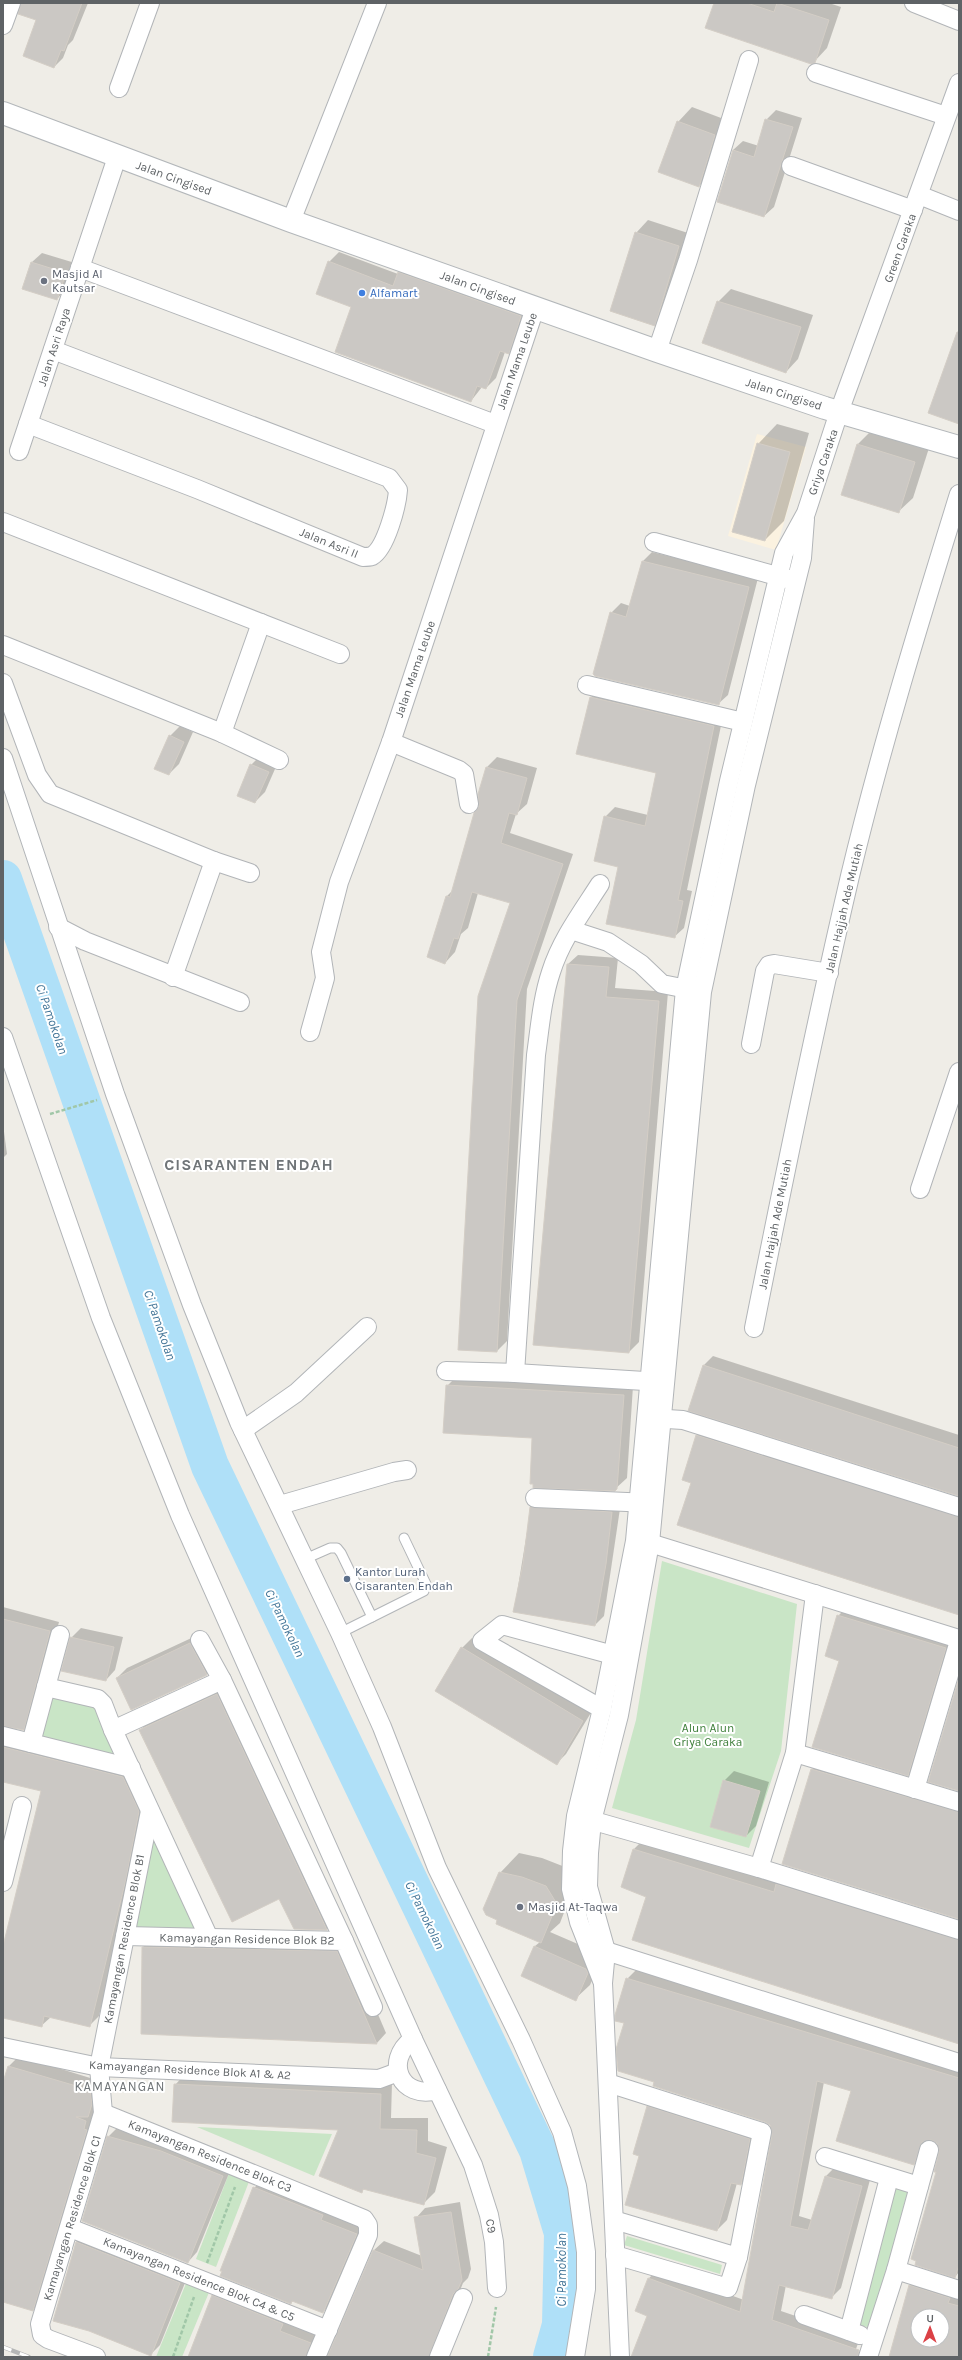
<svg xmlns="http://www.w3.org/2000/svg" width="962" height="2360" viewBox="0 0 962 2360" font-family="Karla,sans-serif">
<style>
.commercial{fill:#fbf2e0}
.green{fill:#c9e5c6}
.shadow{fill:#0003;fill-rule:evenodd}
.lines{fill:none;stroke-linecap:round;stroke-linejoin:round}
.river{stroke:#afe0f8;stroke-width:38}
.building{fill:#cbc8c4;stroke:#d4cec6;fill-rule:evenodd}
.lane-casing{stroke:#b2b5b8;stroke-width:11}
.street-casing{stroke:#b2b5b8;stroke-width:20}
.secondary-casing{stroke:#b3b7ba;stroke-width:24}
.path{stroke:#a1c7a8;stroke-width:2.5;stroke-dasharray:4 2;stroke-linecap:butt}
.lane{stroke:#fff;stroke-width:9}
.street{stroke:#fff;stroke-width:18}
.secondary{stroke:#fff;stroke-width:22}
.rail-casing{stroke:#b5b6b6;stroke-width:4.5}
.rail{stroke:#fff;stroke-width:3;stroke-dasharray:9;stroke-linecap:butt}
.worship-dot{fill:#6b7280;stroke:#fff;stroke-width:1.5}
.shop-dot{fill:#3f7fe0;stroke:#fff;stroke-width:1.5}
.service-dot{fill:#5c6f8a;stroke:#fff;stroke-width:1.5}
.labels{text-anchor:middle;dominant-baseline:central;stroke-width:4;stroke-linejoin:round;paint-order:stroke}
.street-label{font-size:12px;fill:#5f6366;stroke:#fff}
.worship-label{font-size:12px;fill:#5b616d;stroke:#fff;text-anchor:start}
.shop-label{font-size:12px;fill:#366cbe;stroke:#fff;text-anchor:start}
.service-label{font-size:12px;fill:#4e5e75;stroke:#fff;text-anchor:start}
.park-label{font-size:12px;fill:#40803c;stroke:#fff}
.water-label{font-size:13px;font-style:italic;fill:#457799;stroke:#fff}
.neighbourhood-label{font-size:13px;letter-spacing:1px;fill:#707578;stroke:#fff}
.district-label{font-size:16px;font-weight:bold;letter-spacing:1px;fill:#707578;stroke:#fff}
</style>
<rect width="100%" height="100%" fill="#efede7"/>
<path class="commercial" d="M 757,434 L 806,447 L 776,550 L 728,536 Z"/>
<g class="green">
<path d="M 662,1561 L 797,1604 L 781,1751 L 749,1848 L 612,1808 L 636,1720 Z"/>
<path d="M 48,1690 L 95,1701 L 126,1763 L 35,1741 Z"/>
<path d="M 151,1820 L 205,1935 L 129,1933 Z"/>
<path d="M 197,2127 L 332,2134 L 314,2176 Z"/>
<path d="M 230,2171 L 250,2179 L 216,2267 L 196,2259 Z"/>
<path d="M 896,2187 L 908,2190 L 871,2328 L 859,2325 Z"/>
<path d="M 627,2236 L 722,2265 L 720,2274 L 624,2245 Z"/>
<path d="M 187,2281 L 210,2290 L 182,2357 L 156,2357 Z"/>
</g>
<g class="shadow">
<path d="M 26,3 L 88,3 L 73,40 L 68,45 L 63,58 L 54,67 L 37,20 Z"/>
<path d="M 715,3 L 829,3 L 841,7 L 827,48 L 814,62 Z"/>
<path d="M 692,107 L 729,121 L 714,172 L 699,186 L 678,122 Z"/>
<path d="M 776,110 L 802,118 L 774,207 L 764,216 L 733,150 L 743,141 L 759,146 L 766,120 Z"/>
<path d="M 648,220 L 691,234 L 667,312 L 654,325 L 636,233 Z"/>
<path d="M 339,252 L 398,274 L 408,263 L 530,306 L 518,343 L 508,353 L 505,352 L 496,378 L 486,388 L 482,387 L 471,401 L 417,382 L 352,307 L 329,262 Z"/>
<path d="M 42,253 L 75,263 L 66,289 L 57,299 L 24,288 L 32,262 Z"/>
<path d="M 731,289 L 813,315 L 798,359 L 786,372 L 718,302 Z"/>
<path d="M 777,424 L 809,433 L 784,521 L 765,540 L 758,444 Z"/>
<path d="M 872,430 L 929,448 L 913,498 L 898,512 L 842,494 L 858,444 Z"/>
<path d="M 652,552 L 758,578 L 728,695 L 718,704 L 611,613 L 621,603 L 630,606 L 643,561 Z"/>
<path d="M 601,687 L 723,716 L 687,890 L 692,891 L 684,928 L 674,937 L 619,866 L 605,817 L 615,807 L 648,815 L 657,773 L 577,753 L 591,697 Z"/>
<path d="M 180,726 L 193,732 L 179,764 L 169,774 L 170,736 Z"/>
<path d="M 261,755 L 278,762 L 265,792 L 255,802 L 251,765 Z"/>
<path d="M 497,757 L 537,768 L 527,804 L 516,814 L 510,833 L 573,854 L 527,989 L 507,1341 L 497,1351 L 512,902 L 478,893 L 468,928 L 461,934 L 455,952 L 445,963 L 447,896 L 453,890 L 480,808 L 479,794 L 487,767 Z"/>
<path d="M 578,955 L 618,958 L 615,988 L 668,992 L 639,1342 L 629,1352 L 568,964 Z"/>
<path d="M 3,1124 L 7,1154 L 3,1158 Z"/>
<path d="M 713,1356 L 959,1435 L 959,1495 L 704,1365 Z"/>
<path d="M 457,1376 L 633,1386 L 627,1478 L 614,1490 L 534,1438 L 447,1386 Z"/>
<path d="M 707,1426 L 959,1505 L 959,1613 L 692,1482 L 697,1436 Z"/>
<path d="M 541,1498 L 621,1502 L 604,1616 L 595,1625 L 514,1611 L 531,1508 Z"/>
<path d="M 848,1606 L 955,1639 L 917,1765 L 908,1775 L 840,1660 L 838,1616 Z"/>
<path d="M 3,1607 L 59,1622 L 33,1719 L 23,1729 L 3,1726 Z"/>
<path d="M 81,1628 L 123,1637 L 115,1670 L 106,1680 L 71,1638 Z"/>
<path d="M 200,1634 L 216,1665 L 207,1674 L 132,1709 L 117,1678 L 127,1668 Z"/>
<path d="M 472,1638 L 592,1711 L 566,1754 L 557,1763 L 462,1648 Z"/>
<path d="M 227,1685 L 336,1920 L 327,1929 L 294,1928 L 280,1898 L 140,1730 L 150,1721 Z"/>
<path d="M 3,1730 L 133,1767 L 148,1801 L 135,1868 L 99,2016 L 89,2026 L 51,2017 L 41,2026 L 3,2017 L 3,1948 L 42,1790 L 3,1781 Z"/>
<path d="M 822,1760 L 959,1801 L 959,1918 L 812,1769 Z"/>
<path d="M 734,1771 L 769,1782 L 756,1826 L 746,1836 L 724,1781 Z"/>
<path d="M 644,1839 L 959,1927 L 959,2043 L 647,1896 L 622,1886 L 634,1849 Z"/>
<path d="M 519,1853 L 542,1858 L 565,1867 L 575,1884 L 560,1923 L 550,1932 L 601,1954 L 602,1958 L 590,1985 L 575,1999 L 522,1976 L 535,1946 L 540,1942 L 500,1873 Z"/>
<path d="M 153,1938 L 347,1942 L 386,2033 L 377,2043 L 142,2033 L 143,1947 Z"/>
<path d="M 637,1969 L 959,2066 L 959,2272 L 955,2277 L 937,2172 L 935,2171 L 940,2147 L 932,2139 L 929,2140 L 923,2154 L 914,2164 L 853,2090 L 824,2082 L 799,2216 L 812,2220 L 826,2176 L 836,2166 L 871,2176 L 841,2288 L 831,2298 L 786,2285 L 781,2311 L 860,2338 L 853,2357 L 632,2357 L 649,2315 L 649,2278 L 659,2269 L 744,2300 L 773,2134 L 771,2124 L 766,2121 L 656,2081 L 626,2023 L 627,1979 Z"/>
<path d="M 19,2056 L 100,2081 L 97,2107 L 93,2110 L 96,2111 L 42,2300 L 33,2310 L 3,2301 L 3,2086 L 9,2066 Z"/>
<path d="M 186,2073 L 392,2083 L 391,2118 L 428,2118 L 428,2141 L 447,2147 L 435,2192 L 424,2203 L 365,2188 L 361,2192 L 340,2129 L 175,2085 Z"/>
<path d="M 658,2097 L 759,2130 L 750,2175 L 741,2184 L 737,2183 L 727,2220 L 717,2230 L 641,2155 L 648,2107 Z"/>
<path d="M 118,2127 L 232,2166 L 197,2252 L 188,2262 L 108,2137 Z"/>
<path d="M 264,2178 L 366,2224 L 333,2302 L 323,2312 L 294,2300 L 291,2303 L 254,2188 Z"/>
<path d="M 460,2202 L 471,2269 L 468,2278 L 463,2283 L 439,2343 L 437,2357 L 328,2357 L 374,2250 L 384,2241 L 422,2256 L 416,2218 L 425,2208 Z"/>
<path d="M 86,2232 L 189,2273 L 160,2345 L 150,2355 L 89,2330 L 54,2320 L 76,2242 Z"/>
<path d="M 920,2276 L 959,2294 L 959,2357 L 890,2357 L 910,2286 ZM 918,2316 L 942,2316 L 942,2340 L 918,2340 Z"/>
<path d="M 223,2286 L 320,2333 L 321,2357 L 189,2357 L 213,2296 Z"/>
</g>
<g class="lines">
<path class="river" d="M 3,879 L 210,1466 L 538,2150 L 563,2233 L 561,2325 L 552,2357"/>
</g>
<g class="building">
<path d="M 21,3 L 82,3 L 64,51 L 61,50 L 54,68 L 23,56 L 36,20 L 18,14 Z"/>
<path d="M 714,3 L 747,3 L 774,12 L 777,3 L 829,20 L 815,63 L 811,64 L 705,28 Z"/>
<path d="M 765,119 L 793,127 L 764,217 L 717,202 L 733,150 L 754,157 Z"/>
<path d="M 677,121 L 715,135 L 699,187 L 658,172 Z"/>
<path d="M 635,232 L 679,246 L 655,326 L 610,311 Z"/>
<path d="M 328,261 L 393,286 L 398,272 L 521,316 L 509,354 L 500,351 L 486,389 L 477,386 L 471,402 L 335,352 L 351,307 L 316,294 Z"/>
<path d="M 31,262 L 66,273 L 57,300 L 22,289 Z"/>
<path d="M 717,301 L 801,327 L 786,373 L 702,343 Z"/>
<path d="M 957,332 L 959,332 L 959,424 L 928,413 Z"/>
<path d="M 757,443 L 790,452 L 765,541 L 732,532 Z"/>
<path d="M 857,444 L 915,462 L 899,513 L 841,495 Z"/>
<path d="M 642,561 L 749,587 L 719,705 L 595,676 L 593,674 L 610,612 L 626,617 Z"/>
<path d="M 590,697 L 714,726 L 678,900 L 683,901 L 675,938 L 606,924 L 618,867 L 594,861 L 604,816 L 645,826 L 656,773 L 576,754 Z"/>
<path d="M 169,735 L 184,742 L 169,775 L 154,769 Z"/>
<path d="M 250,764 L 269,772 L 255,803 L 237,796 Z"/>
<path d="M 486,767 L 527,778 L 517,815 L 509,813 L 501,843 L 563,864 L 517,1000 L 497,1352 L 458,1350 L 478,996 L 510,903 L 472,892 L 458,939 L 454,938 L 445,964 L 427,957 L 446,896 L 450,897 L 474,813 L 479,807 L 478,794 Z"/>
<path d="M 567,964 L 609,967 L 606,997 L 659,1001 L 629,1353 L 533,1345 Z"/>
<path d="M 703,1365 L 959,1448 L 959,1496 L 688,1411 Z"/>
<path d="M 446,1385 L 624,1395 L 617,1489 L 615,1491 L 533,1488 L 533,1484 L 530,1484 L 532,1438 L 443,1433 Z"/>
<path d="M 696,1435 L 959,1517 L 959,1615 L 677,1525 L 691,1483 L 682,1480 Z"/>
<path d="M 530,1507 L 612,1512 L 606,1564 L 595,1626 L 513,1612 L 523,1564 Z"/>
<path d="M 837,1615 L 946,1648 L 908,1776 L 812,1747 L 839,1661 L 825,1656 Z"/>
<path d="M 3,1619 L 50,1631 L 24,1730 L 3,1726 Z"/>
<path d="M 70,1637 L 114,1647 L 106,1681 L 61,1671 Z"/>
<path d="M 190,1643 L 207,1675 L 131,1710 L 116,1678 Z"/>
<path d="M 461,1647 L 583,1721 L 557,1765 L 435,1691 Z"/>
<path d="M 959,1678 L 959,1791 L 928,1782 Z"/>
<path d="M 217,1694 L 327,1930 L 294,1929 L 279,1899 L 232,1922 L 139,1730 Z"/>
<path d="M 3,1747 L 123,1777 L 139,1811 L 126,1879 L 90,2027 L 44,2016 L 42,2027 L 3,2018 L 3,1946 L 41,1791 L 3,1782 Z"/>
<path d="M 811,1769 L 959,1812 L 959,1919 L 782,1864 Z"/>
<path d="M 723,1780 L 760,1791 L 746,1837 L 710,1827 Z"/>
<path d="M 633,1849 L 774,1892 L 776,1884 L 959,1940 L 959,2044 L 632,1940 L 646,1897 L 621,1887 Z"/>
<path d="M 499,1872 L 522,1877 L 546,1886 L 557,1904 L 541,1943 L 496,1924 L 497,1920 L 486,1915 L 483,1909 Z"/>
<path d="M 534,1946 L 586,1969 L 588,1973 L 576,2001 L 521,1976 Z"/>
<path d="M 142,1947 L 337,1951 L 377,2044 L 141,2034 Z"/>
<path d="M 626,1978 L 959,2078 L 959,2264 L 955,2278 L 915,2265 L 916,2261 L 911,2259 L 936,2172 L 934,2172 L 939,2152 L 937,2143 L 931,2140 L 922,2142 L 914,2165 L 836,2141 L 851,2091 L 817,2081 L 790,2226 L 808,2230 L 825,2176 L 862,2186 L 832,2299 L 779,2285 L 772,2320 L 859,2350 L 858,2357 L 631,2357 L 647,2316 L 635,2311 L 648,2278 L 740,2312 L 772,2134 L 770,2125 L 765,2122 L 653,2086 L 654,2082 L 618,2071 L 616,2049 L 624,2023 L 615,2021 L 615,2015 Z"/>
<path d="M 8,2066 L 90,2090 L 92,2104 L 88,2117 L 76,2117 L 86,2121 L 84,2129 L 87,2130 L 33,2311 L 3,2302 L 3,2082 Z"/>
<path d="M 174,2084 L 381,2094 L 380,2129 L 417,2130 L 416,2153 L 436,2158 L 424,2205 L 363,2189 L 362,2193 L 319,2176 L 338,2130 L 172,2122 Z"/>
<path d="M 647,2106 L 750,2139 L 741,2185 L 731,2183 L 717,2231 L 625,2205 L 639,2156 L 633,2154 Z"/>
<path d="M 107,2136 L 161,2151 L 223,2176 L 188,2263 L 82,2221 Z"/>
<path d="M 253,2187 L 323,2215 L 321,2220 L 357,2234 L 323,2313 L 292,2301 L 291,2304 L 220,2276 L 222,2271 L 220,2271 Z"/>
<path d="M 451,2212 L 462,2280 L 458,2289 L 453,2294 L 429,2357 L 327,2357 L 373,2250 L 423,2270 L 414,2217 Z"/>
<path d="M 76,2242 L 180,2283 L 151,2356 L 89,2331 L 53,2321 Z"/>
<path d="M 909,2285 L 950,2298 L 948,2303 L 959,2306 L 959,2357 L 889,2357 ZM 918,2316 L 942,2316 L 942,2340 L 918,2340 Z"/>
<path d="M 212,2295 L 283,2324 L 280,2331 L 311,2343 L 306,2357 L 188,2357 Z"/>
</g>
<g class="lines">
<defs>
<g id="lane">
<path d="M 305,1559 L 330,1548 L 337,1548 L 341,1553 L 372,1617"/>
<path d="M 340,1633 L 424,1591 L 426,1584 L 404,1538"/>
</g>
<g id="street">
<path d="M 914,3 L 959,21"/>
<path d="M 3,25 L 11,3"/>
<path d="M 816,73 L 946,116"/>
<path d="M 119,88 L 150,3"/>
<path d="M 791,166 L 913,210"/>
<path d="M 919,195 L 959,211"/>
<path d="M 291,221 L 377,3"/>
<path d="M 80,268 L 495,424"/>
<path d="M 657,351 L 688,260 L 749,60"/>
<path d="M 28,424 L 197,489 L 363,557 C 366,557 369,557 372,556 C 386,548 397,505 398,490 L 389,478 L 53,350"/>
<path d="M 19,451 L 117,157"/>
<path d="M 3,522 L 340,654"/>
<path d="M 654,542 L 788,579"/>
<path d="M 3,645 L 222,733 L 279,760"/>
<path d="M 3,683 L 37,775 L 50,794 L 214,861 L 250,873"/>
<path d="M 587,685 L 743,722"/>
<path d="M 222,733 L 261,623"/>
<path d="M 391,742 L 459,770 L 464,774 L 469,804"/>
<path d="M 3,758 L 115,1094 L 192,1305 L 239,1422 L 340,1633 L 382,1727 L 437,1868 L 521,2040 L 562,2132 L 577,2186 L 586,2252 L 586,2289 L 575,2357"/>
<path d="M 58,927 L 85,941 L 240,1002"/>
<path d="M 571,930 L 608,942 L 641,964 L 662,984 L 697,991"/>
<path d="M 173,977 L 214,861"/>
<path d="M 310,1032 L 325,978 L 321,952 L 339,882 L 391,742 L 535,308"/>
<path d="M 3,1037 L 101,1318 L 180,1515 L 413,2039 L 473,2165 L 489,2215 L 494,2242 L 497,2288"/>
<path d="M 751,1044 L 765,971 L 769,965 L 774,964 L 829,973"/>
<path d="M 920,1189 L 959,1072"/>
<path d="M 754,1328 C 784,1177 815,1026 850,876 C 881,747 920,620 959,494"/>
<path d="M 446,1371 L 515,1373 L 661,1382"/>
<path d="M 515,1373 L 536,1055 C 540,1027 542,999 551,972 C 561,940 582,912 600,884"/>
<path d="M 651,1418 L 683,1420 L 959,1507"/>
<path d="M 243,1430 L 296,1393 L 367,1327"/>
<path d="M 535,1498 L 650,1503"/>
<path d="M 280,1505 L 394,1472 L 407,1470"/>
<path d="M 640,1542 L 650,1543 L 959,1639"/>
<path d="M 200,1640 L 222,1680 L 344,1941"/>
<path d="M 46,1687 L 98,1699 L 103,1704 L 113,1730 L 222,1680"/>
<path d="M 602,1709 L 482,1641 L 502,1625 L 613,1655"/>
<path d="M 113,1730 L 209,1938"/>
<path d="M 3,1736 L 131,1768"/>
<path d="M 31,1743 L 60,1635"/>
<path d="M 795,1753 L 959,1802"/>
<path d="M 915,1789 L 959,1641"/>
<path d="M 580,1817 L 759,1868 L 959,1930"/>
<path d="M 759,1868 L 795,1753 L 815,1594"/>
<path d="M 3,1882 L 22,1806"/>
<path d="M 125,1936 L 344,1941 L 373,2007"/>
<path d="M 595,1952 L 606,1951 L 959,2063"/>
<path d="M 603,1983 L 579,1922 L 571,1889 L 572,1851 L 576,1816 L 602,1709 L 635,1541 L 685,989 L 729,781 L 784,553 L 806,513 L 839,412 L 959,83"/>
<path d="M 413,2039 C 383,2061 401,2100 437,2090"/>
<path d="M 3,2047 L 99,2067 L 379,2079 L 398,2072"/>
<path d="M 608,2083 L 762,2132 L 738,2257 L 728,2288 L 615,2255"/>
<path d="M 103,2113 L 364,2219 L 368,2225 L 368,2235 L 316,2357"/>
<path d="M 825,2157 L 919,2186"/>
<path d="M 614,2220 L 738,2257"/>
<path d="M 70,2228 L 328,2330"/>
<path d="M 896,2270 L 959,2290"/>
<path d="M 804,2315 L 860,2335"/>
<path d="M 849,2331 L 889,2178"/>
<path d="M 96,2357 L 48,2339 L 42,2335 L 40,2324 L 103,2113 L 99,2067 L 150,1811"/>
<path d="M 439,2357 L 463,2298"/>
<path d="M 620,2357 L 603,1983 L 606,1951 L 588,1887 L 589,1853 L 592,1821 L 619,1715 L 650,1543 L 702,992 L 746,785 L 802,558 L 805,519"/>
<path d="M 868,2357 L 896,2270 L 929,2150"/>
</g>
<path id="secondary" d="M 3,113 L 291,221 L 657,351 L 825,408 L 959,447"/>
</defs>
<use href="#lane" class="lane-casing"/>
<use href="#street" class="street-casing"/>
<use href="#secondary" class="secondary-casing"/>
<g class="path">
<path d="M 50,1114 L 97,1100"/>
<path d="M 207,2263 L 235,2187"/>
<path d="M 173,2357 L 194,2297"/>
<path d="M 488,2357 L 496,2307"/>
</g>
<use href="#lane" class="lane"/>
<use href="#street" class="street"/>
<use href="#secondary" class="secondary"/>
<defs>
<path id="rail" d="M 3,2347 L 29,2357"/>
</defs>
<use href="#rail" class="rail-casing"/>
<use href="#rail" class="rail"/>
</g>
<g class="worship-dot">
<circle cx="44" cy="281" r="4"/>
<circle cx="520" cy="1907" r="4"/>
</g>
<circle class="shop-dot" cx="362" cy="293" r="4"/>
<circle class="service-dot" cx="347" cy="1579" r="4"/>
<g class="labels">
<g class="street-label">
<text transform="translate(174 178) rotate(20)">Jalan Cingised</text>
<text transform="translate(900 248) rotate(-70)">Green Caraka</text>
<text transform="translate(478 288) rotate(20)">Jalan Cingised</text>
<text transform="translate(54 347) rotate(-72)">Jalan Asri Raya</text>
<text transform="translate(517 361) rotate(-71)">Jalan Mama Leube</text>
<text transform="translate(784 394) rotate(18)">Jalan Cingised</text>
<text transform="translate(823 462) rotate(-71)">Griya Caraka</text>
<text transform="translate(329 543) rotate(22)">Jalan Asri II</text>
<text transform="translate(415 669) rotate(-71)">Jalan Mama Leube</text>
<text transform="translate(844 908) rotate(-77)">Jalan Hajjah Ade Mutiah</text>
<text transform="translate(775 1224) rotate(-79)">Jalan Hajjah Ade Mutiah</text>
<text transform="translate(124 1939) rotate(-79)">Kamayangan Residence Blok B1</text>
<text transform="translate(247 1939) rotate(1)">Kamayangan Residence Blok B2</text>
<text transform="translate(190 2070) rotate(3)">Kamayangan Residence Blok A1 &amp; A2</text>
<text transform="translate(210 2156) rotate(22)">Kamayangan Residence Blok C3</text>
<text transform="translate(72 2218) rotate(-73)">Kamayangan Residence Blok C1</text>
<text transform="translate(491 2226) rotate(79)">C9</text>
<text transform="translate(199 2279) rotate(22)">Kamayangan Residence Blok C4 &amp; C5</text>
</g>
<g class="worship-label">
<text x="52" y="274">Masjid Al<tspan x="52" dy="14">Kautsar</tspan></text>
<text x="528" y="1907">Masjid At-Taqwa</text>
</g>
<g class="shop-label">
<text x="370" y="293">Alfamart</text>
</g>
<g class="service-label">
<text x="355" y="1572">Kantor Lurah<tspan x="355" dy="14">Cisaranten Endah</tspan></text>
</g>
<g class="park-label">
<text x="708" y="1728">Alun Alun<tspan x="708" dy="14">Griya Caraka</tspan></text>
</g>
<g class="water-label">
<text transform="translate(52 1019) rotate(71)">Ci Pamokolan</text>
<text transform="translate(160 1325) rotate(71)">Ci Pamokolan</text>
<text transform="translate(285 1623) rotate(64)">Ci Pamokolan</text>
<text transform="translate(425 1915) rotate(64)">Ci Pamokolan</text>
<text transform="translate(561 2270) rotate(-90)">Ci Pamokolan</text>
</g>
<g class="neighbourhood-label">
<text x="120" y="2086">KAMAYANGAN</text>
</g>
<g class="district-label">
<text x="249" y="1164">CISARANTEN ENDAH</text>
</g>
</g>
<rect width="962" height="2360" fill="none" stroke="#5f6366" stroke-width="8"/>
<g transform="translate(930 2328) rotate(1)"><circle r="19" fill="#ffffff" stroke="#bfc1c2"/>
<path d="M0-3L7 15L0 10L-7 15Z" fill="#db4146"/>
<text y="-6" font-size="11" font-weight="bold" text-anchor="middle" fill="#5f6366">U</text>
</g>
</svg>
